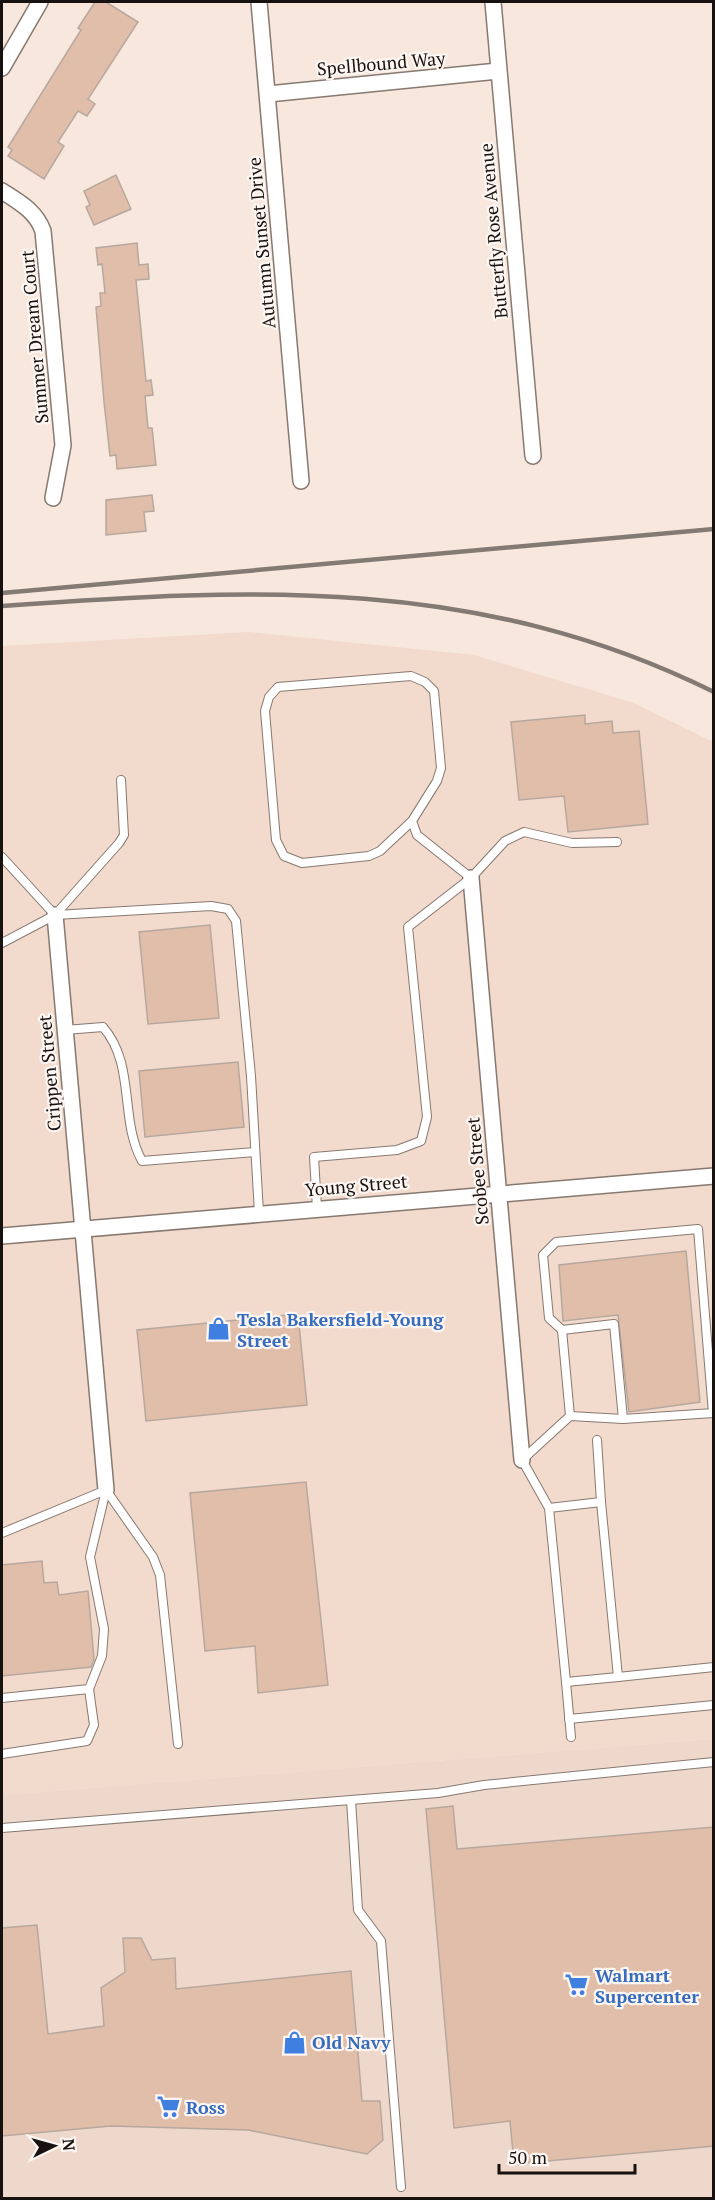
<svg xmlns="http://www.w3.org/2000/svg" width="715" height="2200" viewBox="0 0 715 2200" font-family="'PT Serif',serif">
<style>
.commercial{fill:#eed7cb}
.built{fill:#f2dacd}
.building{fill:#e1bea9;stroke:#b7a89f;stroke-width:1.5}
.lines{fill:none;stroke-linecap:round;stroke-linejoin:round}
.lane-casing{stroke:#877970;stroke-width:10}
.street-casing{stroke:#877970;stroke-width:18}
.lane{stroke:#fff;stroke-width:8}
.street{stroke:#fff;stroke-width:15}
.rail{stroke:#847a74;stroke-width:4.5}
.labels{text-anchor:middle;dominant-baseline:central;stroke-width:4.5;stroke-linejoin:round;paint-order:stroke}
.street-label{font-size:18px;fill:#17120f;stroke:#fdf6f2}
.shop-label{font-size:18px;font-weight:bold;fill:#366cbe;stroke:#fdf6f2;text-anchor:start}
</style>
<rect width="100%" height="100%" fill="#f7e7dd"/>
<path class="commercial" d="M 713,1739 L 713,2198 L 2,2198 L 2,1795 Z"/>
<path class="built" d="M 248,632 L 474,655 L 634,703 L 713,742 L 713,1739 L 2,1795 L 2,646 Z"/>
<g class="building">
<path d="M 95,2 L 106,2 L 138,22 L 88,99 L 95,104 L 87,116 L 78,111 L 58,142 L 64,146 L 44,179 L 8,156 L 12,150 L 8,147 L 81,30 L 78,28 Z"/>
<path d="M 116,175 L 131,209 L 94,225 L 86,207 L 90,205 L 84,191 Z"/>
<path d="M 137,243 L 139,265 L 148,264 L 149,279 L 136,280 L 146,381 L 151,380 L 153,395 L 145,396 L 148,428 L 152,428 L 156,465 L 117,469 L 116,455 L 110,456 L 104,402 L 96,307 L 101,306 L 100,293 L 105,293 L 102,264 L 98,265 L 96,248 Z"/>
<path d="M 152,495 L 154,511 L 144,512 L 146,531 L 106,535 L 106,500 Z"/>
<path d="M 585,715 L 585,724 L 612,721 L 613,733 L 639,731 L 648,824 L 568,832 L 564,796 L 519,800 L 511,722 Z"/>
<path d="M 210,925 L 219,1018 L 148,1024 L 139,932 Z"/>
<path d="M 238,1062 L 244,1127 L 145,1137 L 139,1071 Z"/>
<path d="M 686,1251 L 700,1402 L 629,1412 L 618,1315 L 563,1321 L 559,1265 Z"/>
<path d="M 298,1314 L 307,1405 L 146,1421 L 137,1330 Z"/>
<path d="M 306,1482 L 328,1685 L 258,1693 L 255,1646 L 205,1651 L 190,1493 Z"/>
<path d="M 42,1561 L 44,1583 L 57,1582 L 59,1595 L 88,1591 L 94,1659 L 91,1667 L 2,1676 L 2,1565 Z"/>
<path d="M 453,1806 L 457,1849 L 714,1827 L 714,2146 L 514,2164 L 510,2121 L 454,2128 L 426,1809 Z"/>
<path d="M 37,1925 L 48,2034 L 104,2026 L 101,1988 L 125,1972 L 123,1938 L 141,1938 L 152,1960 L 175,1958 L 176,1989 L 351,1971 L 362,2101 L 380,2101 L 383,2140 L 367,2154 L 248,2130 L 111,2126 L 2,2136 L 2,1928 Z"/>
</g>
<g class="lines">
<defs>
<g id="lane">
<path d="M 412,821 L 380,851 L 369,856 L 302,863 L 284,856 L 276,840 L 265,711 L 269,697 L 278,687 L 411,676 L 425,682 L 434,691 L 441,768 L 437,781 L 412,821 L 417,835 L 471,878"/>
<path d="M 2,857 L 55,915 L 211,906 L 228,909 L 236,921 L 251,1076 L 259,1213"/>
<path d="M 2,943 L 55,915 L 119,843 L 124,835 L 121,780"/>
<path d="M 65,1030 L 103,1027 C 136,1065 119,1119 142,1161 L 255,1152"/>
<path d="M 317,1208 L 314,1157 L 397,1150 L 421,1141 L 427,1117 L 408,927 L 471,878 L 505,841 L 524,832 L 572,843 L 617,842"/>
<path d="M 562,1330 L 614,1324 L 623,1419"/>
<path d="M 597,1440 L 601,1502"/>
<path d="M 106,1490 L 153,1557 L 160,1575 L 178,1744"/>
<path d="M 549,1508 L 566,1682 L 618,1677 L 601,1502 L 549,1508 L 522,1460 L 570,1416 L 623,1419 L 713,1413 L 698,1229 L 556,1242 L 543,1255 L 549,1318 L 562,1330 L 570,1416"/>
<path d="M 2,1533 L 106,1490"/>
<path d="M 618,1677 L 714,1667"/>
<path d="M 566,1682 L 571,1737"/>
<path d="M 2,1698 L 89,1689 L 102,1656 L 104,1629 L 90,1557 L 106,1490"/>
<path d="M 569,1719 L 714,1705"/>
<path d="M 2,1754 L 87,1741 L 94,1725 L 89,1689"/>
<path d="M 351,1800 L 358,1910 L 381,1941 L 401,2187"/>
<path d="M 2,1828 L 438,1793 L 484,1785 L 714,1762"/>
</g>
<g id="street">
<path d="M 259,2 L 301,481"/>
<path d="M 493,2 L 533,456"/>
<path d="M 2,68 L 40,2"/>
<path d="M 268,94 L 498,71"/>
<path d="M 2,191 C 19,202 36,211 43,231 L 63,445 L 53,498"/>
<path d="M 471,878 L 522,1460"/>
<path d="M 55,915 L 106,1490"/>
<path d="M 2,1236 L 714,1176"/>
</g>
</defs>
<use href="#lane" class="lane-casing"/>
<use href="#street" class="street-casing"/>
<use href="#lane" class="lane"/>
<use href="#street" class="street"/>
<g class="rail">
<path d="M 2,593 L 714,529"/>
<path d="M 2,606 C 253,588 480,576 714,692"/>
</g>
</g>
<defs>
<symbol id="shop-bare" viewBox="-9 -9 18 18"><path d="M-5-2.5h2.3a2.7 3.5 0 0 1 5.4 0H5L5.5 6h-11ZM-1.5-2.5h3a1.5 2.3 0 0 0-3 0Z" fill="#3f7fe0" stroke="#fdf6f2" stroke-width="2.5" paint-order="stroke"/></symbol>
<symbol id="supermarket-bare" viewBox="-9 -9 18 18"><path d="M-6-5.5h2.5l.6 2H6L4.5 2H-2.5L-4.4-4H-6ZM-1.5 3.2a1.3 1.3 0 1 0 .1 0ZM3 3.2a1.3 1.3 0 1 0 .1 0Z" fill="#3f7fe0" stroke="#fdf6f2" stroke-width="2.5" paint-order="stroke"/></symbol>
</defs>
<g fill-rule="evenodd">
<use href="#shop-bare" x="202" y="1312" width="33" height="33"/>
<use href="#supermarket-bare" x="560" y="1968" width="33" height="33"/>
<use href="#shop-bare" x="278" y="2026" width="33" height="33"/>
<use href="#supermarket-bare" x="152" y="2090" width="33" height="33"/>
</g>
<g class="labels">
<g class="street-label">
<text transform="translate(381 63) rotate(-5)">Spellbound Way</text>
<text transform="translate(493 231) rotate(-95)">Butterfly Rose Avenue</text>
<text transform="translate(261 243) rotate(-95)">Autumn Sunset Drive</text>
<text transform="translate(34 337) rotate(-95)">Summer Dream Court</text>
<text transform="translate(49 1073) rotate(-95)">Crippen Street</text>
<text transform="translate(477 1171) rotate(-95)">Scobee Street</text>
<text transform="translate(356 1185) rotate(-5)">Young Street</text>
</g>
<g class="shop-label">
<text x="237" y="1319">Tesla Bakersfield-Young<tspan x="237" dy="21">Street</tspan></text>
<text x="595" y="1975">Walmart<tspan x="595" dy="21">Supercenter</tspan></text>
<text x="312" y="2042">Old Navy</text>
<text x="186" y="2107">Ross</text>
</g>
</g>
<rect width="715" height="2200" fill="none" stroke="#17120f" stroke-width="6"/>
<g transform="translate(54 2146) rotate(85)" stroke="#fdf6f2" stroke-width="4.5" paint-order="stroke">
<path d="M0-4.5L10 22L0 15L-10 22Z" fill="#17120f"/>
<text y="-9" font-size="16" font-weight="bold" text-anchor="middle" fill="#17120f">N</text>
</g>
<path d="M499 2164v9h136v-9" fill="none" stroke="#17120f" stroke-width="3"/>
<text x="508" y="2164" font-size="18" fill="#17120f" stroke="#fdf6f2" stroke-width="4.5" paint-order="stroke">50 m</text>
</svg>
